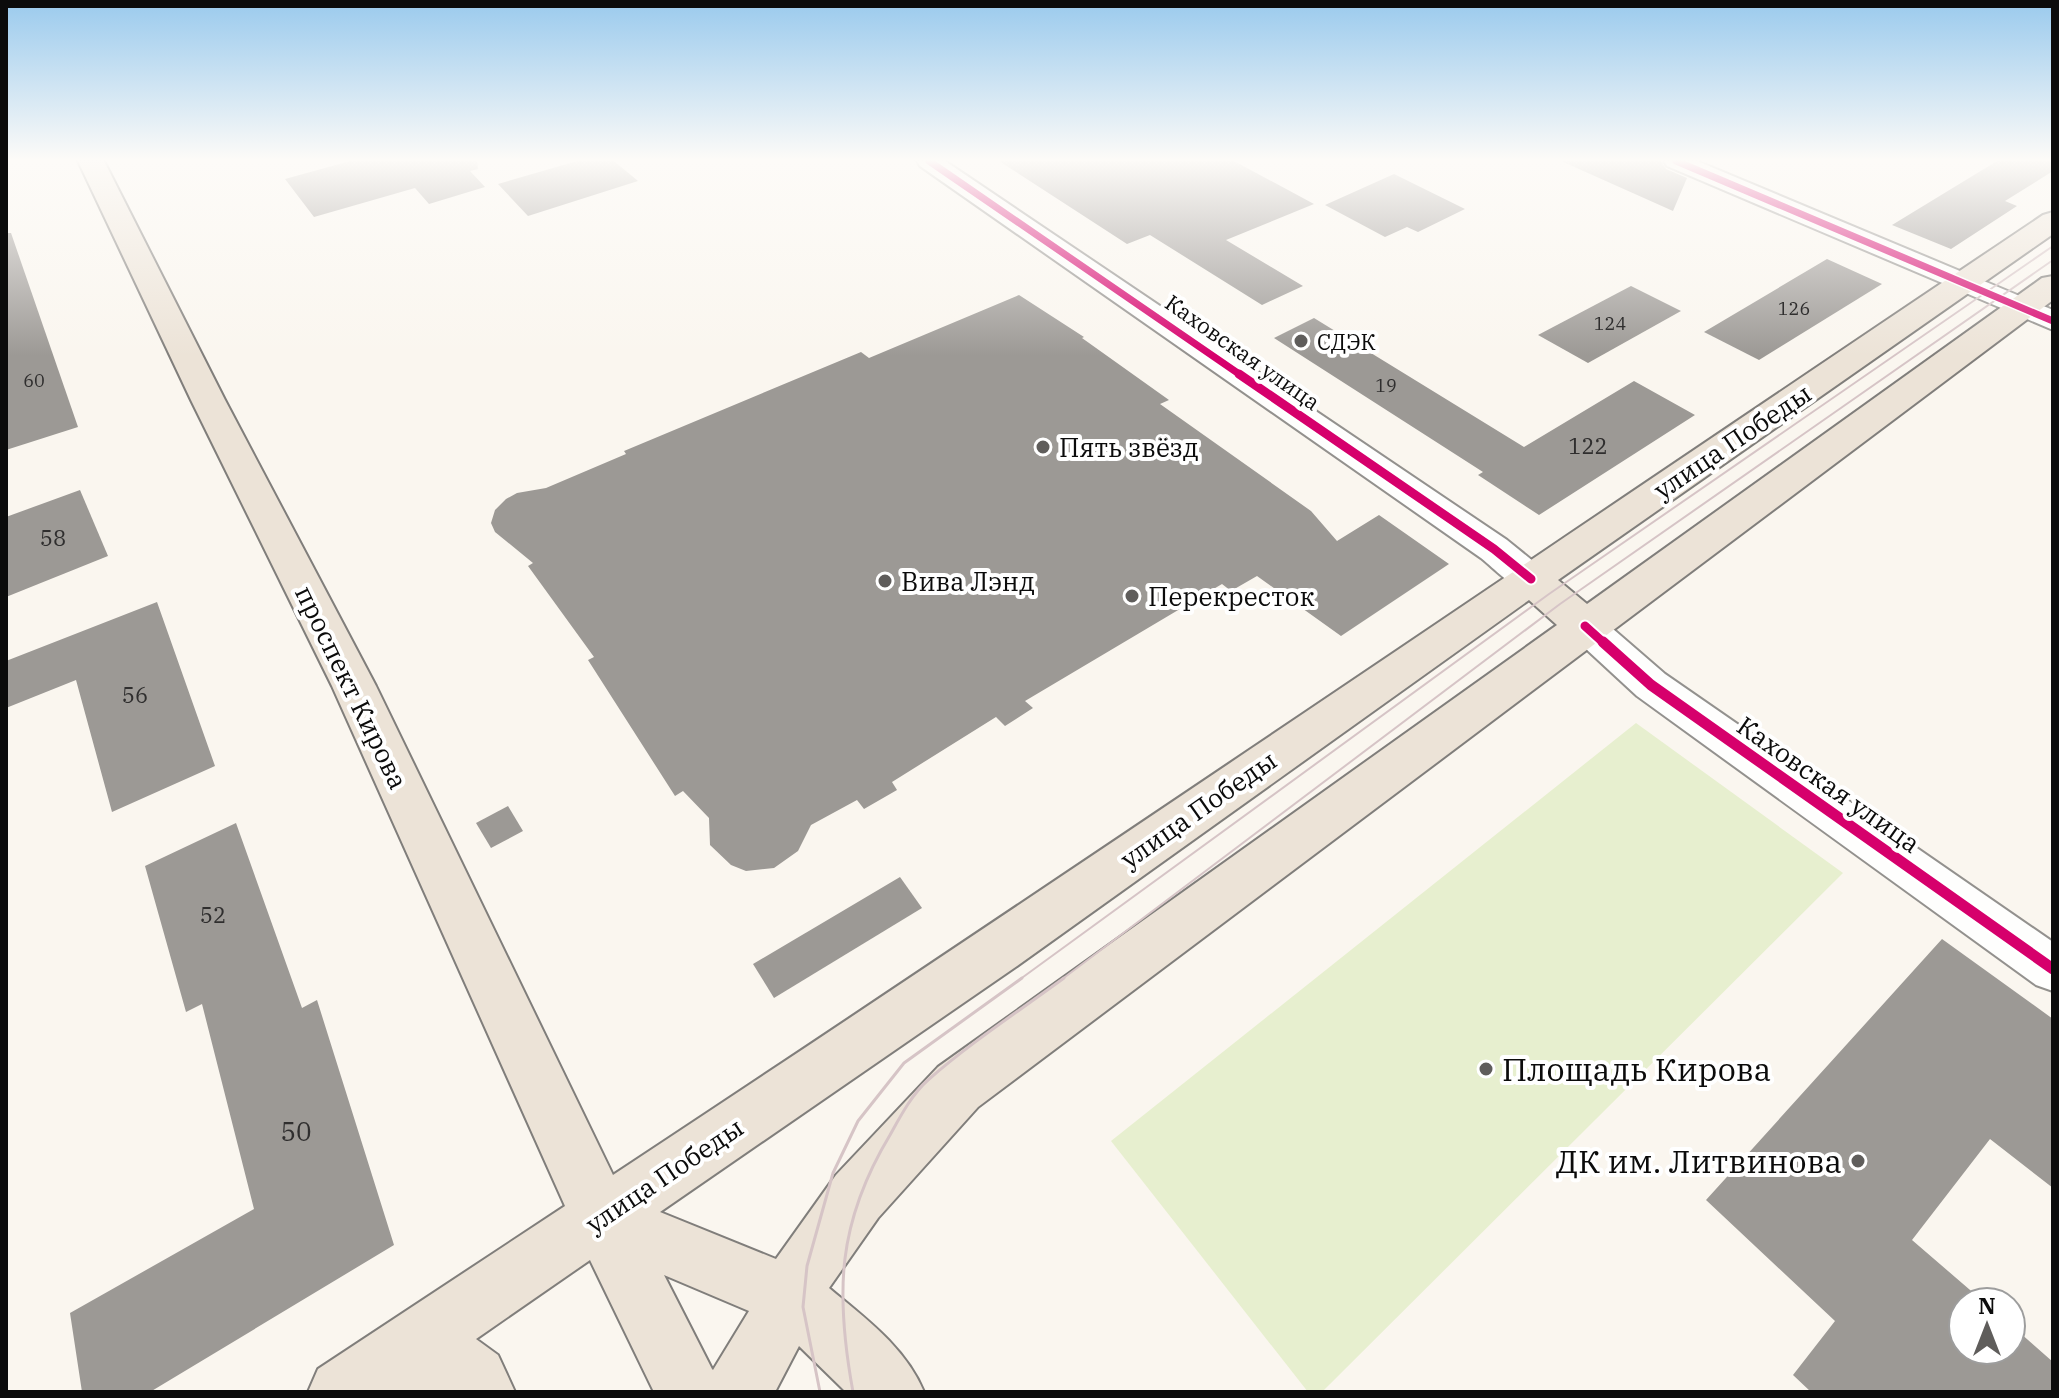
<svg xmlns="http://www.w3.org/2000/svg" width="2059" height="1398" viewBox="0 0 2059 1398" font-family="'IBM Plex Serif',serif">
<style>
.green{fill:#e7efcf}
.building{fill:#9c9995}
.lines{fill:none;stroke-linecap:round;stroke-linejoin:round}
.minor-casing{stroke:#93918e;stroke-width:4}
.major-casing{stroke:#807e7b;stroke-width:4}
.minor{fill:#fefefd;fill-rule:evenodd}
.major{fill:#ece3d7;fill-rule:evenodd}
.tram-far1{stroke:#d6c4c6;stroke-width:2}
.tram{stroke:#d6c4c6;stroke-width:3}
.cycleway-far2-casing{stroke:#fff;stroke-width:10}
.cycleway-far1-casing{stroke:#fff;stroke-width:13}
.cycleway-casing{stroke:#fff;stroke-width:16}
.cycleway-far2{stroke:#d6006c;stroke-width:7}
.cycleway-far1{stroke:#d6006c;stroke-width:9}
.cycleway{stroke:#d6006c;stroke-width:11}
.poi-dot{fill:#5f5d5b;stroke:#fff;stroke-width:3}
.labels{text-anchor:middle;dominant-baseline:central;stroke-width:8;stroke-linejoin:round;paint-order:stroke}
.far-number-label{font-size:18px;fill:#2f2e2e}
.far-poi-label{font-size:22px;fill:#0b0b0b;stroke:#fff;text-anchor:start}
.far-street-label{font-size:22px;fill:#0b0b0b;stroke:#fff}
.number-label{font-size:22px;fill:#2f2e2e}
.street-label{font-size:26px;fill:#0b0b0b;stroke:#fff}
.poi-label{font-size:26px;fill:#0b0b0b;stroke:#fff;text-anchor:start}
.near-number-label{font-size:26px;fill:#2f2e2e}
.near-poi-label{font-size:32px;fill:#0b0b0b;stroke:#fff;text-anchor:start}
</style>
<rect width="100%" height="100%" fill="#faf6ef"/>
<path class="green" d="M 1636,723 L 1843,873 L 1322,1392 L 1308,1392 L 1111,1141 Z"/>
<g class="building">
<path d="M 350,161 L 477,161 L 478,169 L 470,171 L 485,187 L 429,204 L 415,188 L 314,217 L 285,179 Z"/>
<path d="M 577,161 L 614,161 L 638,181 L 528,216 L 498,184 Z"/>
<path d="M 999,161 L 1234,161 L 1314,204 L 1226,240 L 1303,286 L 1262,305 L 1150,235 L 1127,244 Z"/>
<path d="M 1561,161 L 1661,161 L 1666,169 L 1687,178 L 1673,211 Z"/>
<path d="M 1997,161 L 2053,161 L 2053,171 L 2005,201 L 2017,206 L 1951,249 L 1892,225 Z"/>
<path d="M 1394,174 L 1465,209 L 1418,232 L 1407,227 L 1385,237 L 1325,205 Z"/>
<path d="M 6,233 L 11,233 L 78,427 L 6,450 Z"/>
<path d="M 1827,259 L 1882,284 L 1759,360 L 1704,332 Z"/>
<path d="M 1631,286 L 1681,311 L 1588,363 L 1538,335 Z"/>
<path d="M 1019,295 L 1084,337 L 1082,338 L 1169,400 L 1160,404 L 1311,511 L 1337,541 L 1379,515 L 1449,564 L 1341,636 L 1257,576 L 1231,591 L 1222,584 L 1025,701 L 1033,708 L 1005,726 L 996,717 L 892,782 L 897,790 L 864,809 L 857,800 L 811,825 L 798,851 L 774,868 L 746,871 L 731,865 L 710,845 L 709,818 L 683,791 L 675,796 L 588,660 L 594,657 L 528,566 L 533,563 L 495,532 L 491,523 L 495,510 L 506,499 L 517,493 L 546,488 L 626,454 L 624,451 L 861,352 L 869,358 Z"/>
<path d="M 1314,318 L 1524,447 L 1634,381 L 1695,415 L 1539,515 L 1478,475 L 1483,472 L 1274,338 Z"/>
<path d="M 80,490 L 108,556 L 6,597 L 6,517 Z"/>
<path d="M 157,602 L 215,766 L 112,812 L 76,680 L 6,708 L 6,661 Z"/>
<path d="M 508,806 L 523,831 L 491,848 L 476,823 Z"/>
<path d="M 236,823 L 302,1008 L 317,1000 L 394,1245 L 150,1392 L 82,1392 L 70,1313 L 254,1209 L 202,1004 L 186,1012 L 145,866 Z"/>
<path d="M 900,877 L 922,908 L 774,998 L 753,964 Z"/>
<path d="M 1942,939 L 2053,1019 L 2053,1188 L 1990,1139 L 1912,1240 L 1984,1302 L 1963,1302 L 1963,1350 L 2011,1350 L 2011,1325 L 2053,1362 L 2053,1392 L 1811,1392 L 1793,1375 L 1835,1321 L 1706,1200 Z"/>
</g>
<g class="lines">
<defs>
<g id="minor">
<path d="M 917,161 L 945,161 L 1507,540 L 1544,570 L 1549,579 L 1544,588 C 1517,596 1501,574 1481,558 L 920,166 Z"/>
<path d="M 1664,161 L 1697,161 L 2053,310 L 2053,330 L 1667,166 Z"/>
<path d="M 1585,612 L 1598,616 L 1665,674 L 2053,942 L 2053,991 L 2036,985 L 1637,696 L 1572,636 L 1566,626 L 1572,616 Z"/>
</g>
<path id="major" d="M 78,161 L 104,161 L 225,400 L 376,686 L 613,1175 C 1092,859 1566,535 2043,215 L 2053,212 L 2053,234 L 1558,580 L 1587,604 L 2042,278 L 2053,276 L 2053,300 L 978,1107 L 878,1218 L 829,1288 C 865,1318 906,1348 924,1392 L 846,1392 L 799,1346 L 775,1392 L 654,1392 L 590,1260 L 476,1339 L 498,1355 L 515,1392 L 308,1392 L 318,1369 L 565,1206 L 332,686 L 191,400 ZM 1529,600 L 1557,625 L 938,1067 L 836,1175 L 776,1259 L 660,1212 L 1017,966 ZM 664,1275 L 749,1311 L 713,1370 L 712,1369 Z"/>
</defs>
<use href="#minor" class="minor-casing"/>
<use href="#major" class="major-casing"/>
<use href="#minor" class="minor"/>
<use href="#major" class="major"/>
<g class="tram-far1">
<path d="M 1019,980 L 1549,594 L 2053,246"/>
<path d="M 1061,980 L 1560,604 L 2053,260"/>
</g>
<g class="tram">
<path d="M 820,1392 L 803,1307 L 807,1266 L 833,1173 L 858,1121 L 904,1063 L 1022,978"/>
<path d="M 853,1392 C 835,1293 837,1223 890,1135 C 900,1117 912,1094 928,1080 C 970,1043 1019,1011 1064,978"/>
</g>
<defs>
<g id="cycleway-far2">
<path d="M 929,161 L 1242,376"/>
<path d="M 1676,161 L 2053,321"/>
</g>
<g id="cycleway-far1">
<path d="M 1239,374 L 1494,549 L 1531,579"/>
<path d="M 1585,626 L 1605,644"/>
</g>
<path id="cycleway" d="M 1603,642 L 1651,685 L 2053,969"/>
</defs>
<use href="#cycleway-far2" class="cycleway-far2-casing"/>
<use href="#cycleway-far1" class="cycleway-far1-casing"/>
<use href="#cycleway" class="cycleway-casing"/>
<use href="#cycleway-far2" class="cycleway-far2"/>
<use href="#cycleway-far1" class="cycleway-far1"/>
<use href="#cycleway" class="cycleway"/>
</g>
<linearGradient id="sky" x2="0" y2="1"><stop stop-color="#9acaed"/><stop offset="0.45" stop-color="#fdfbf8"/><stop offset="1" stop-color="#fdfbf8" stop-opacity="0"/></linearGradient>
<rect width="2059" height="356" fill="url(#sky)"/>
<g class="poi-dot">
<circle cx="1301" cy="341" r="8"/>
<circle cx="1043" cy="447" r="8"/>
<circle cx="885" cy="581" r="8"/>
<circle cx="1132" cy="596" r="8"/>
<circle cx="1486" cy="1069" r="8"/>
<circle cx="1858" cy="1161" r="8"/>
</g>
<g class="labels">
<g class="far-number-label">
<text x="1794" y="308">126</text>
<text x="1610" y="323">124</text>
<text x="34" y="380">60</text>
<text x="1386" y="385">19</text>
</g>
<g class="far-poi-label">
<text x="1317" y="341">СДЭК</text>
</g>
<g class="far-street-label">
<text transform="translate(1243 352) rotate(35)">Каховская улица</text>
</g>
<g class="number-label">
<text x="1588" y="445">122</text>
<text x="53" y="537">58</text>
<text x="135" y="694">56</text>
<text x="213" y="914">52</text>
</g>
<g class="street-label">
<text transform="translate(1732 441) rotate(-34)">улица Победы</text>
<text transform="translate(352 687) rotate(64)">проспект Кирова</text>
<text transform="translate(1829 784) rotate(35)">Каховская улица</text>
<text transform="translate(1198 809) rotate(-35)">улица Победы</text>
<text transform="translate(664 1175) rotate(-34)">улица Победы</text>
</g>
<g class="poi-label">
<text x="1059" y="447">Пять звёзд</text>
<text x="901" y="581">Вива Лэнд</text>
<text x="1148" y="596">Перекресток</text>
</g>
<g class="near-number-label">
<text x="296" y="1131">50</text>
</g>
<g class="near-poi-label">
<text x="1502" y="1069">Площадь Кирова</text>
<text x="1842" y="1161" text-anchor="end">ДК им. Литвинова</text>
</g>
</g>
<rect width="2059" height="1398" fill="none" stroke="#0b0b0b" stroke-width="16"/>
<g transform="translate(1987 1326)"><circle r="38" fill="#ffffff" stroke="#9d9d9d" stroke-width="2"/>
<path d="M0-6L14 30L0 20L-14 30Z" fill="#5f5d5b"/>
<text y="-12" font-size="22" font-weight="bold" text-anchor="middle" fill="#0b0b0b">N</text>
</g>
</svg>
